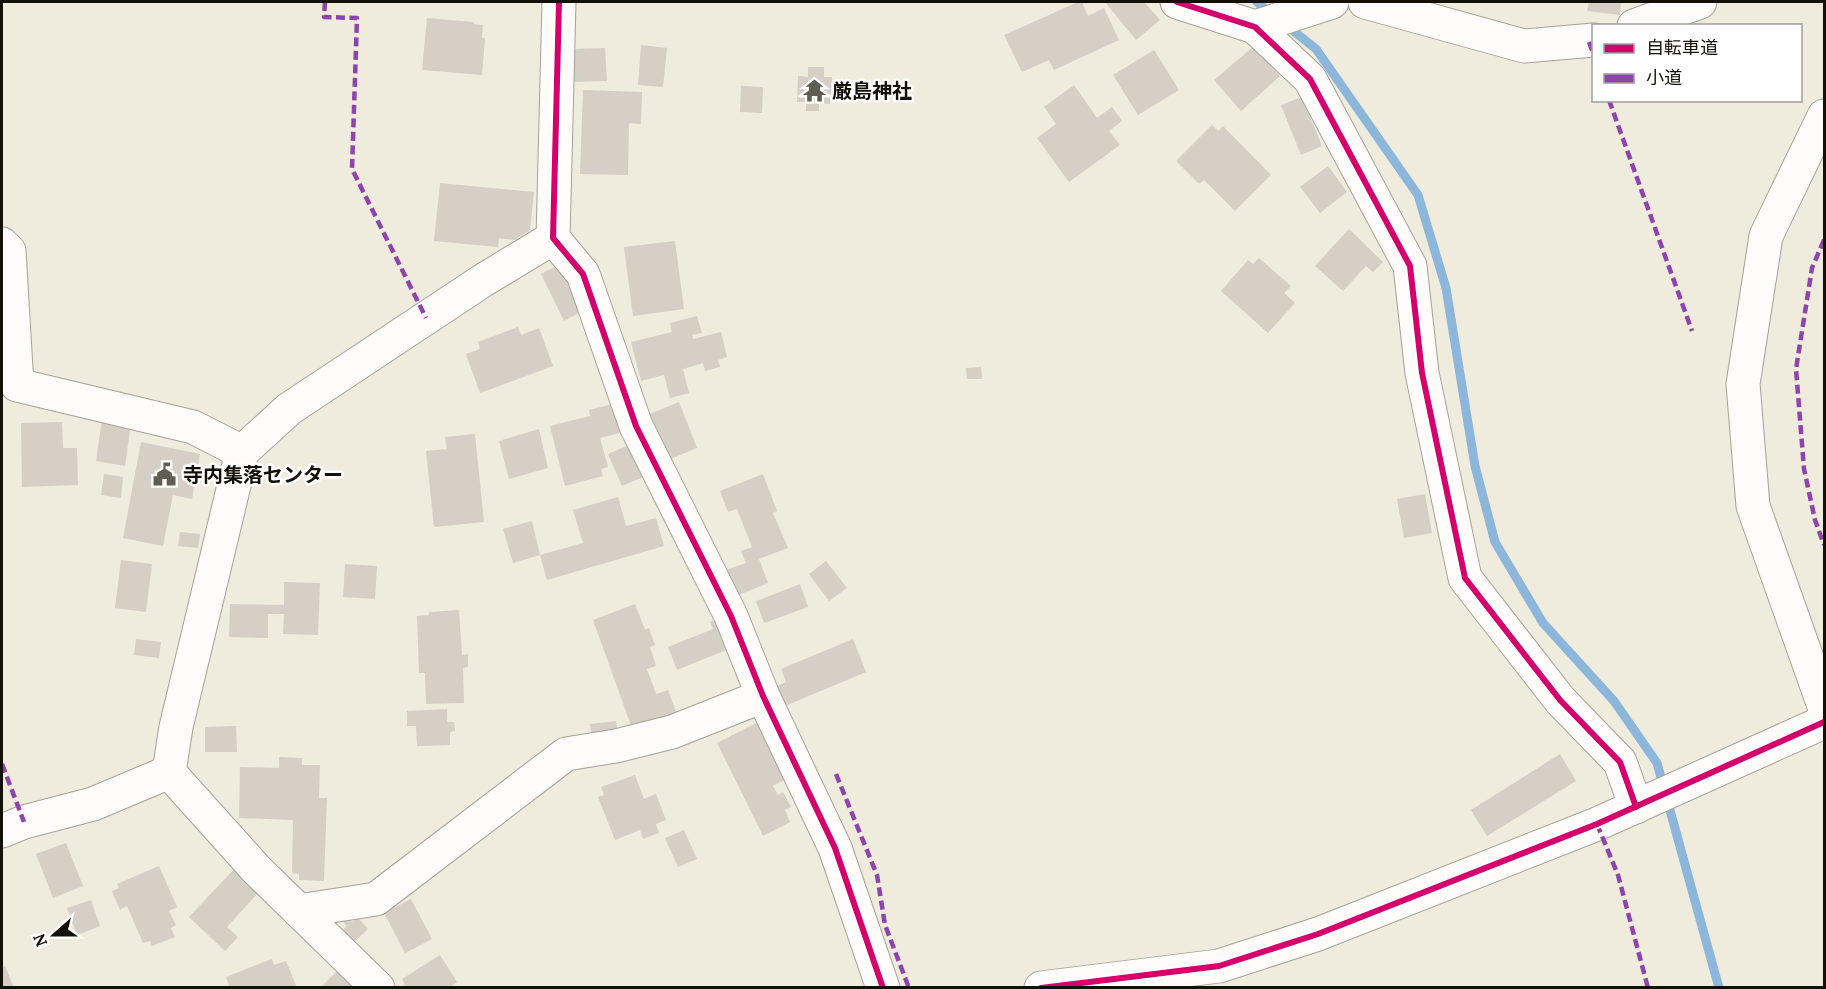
<svg xmlns="http://www.w3.org/2000/svg" width="1826" height="989" viewBox="0 0 1826 989" font-family="Lora,'Noto Sans JP',serif">
<style>
.lines{fill:none;stroke-linecap:round;stroke-linejoin:round}
.stream{stroke:#8cb7da;stroke-width:9}
.building{fill:#d5cfc6}
.minor-casing{stroke:#a5a297;stroke-width:35}
.minor{stroke:#fdfcfa;stroke-width:33}
.quiet{stroke:#8e44ad;stroke-width:4.5;stroke-dasharray:9 4.5;stroke-linecap:butt}
.cycleway-casing{stroke:#fff;stroke-width:10}
.cycleway{stroke:#d6006c;stroke-width:6}
.labels{text-anchor:middle;dominant-baseline:central;stroke-width:5;stroke-linejoin:round;paint-order:stroke}
.poi-label{font-size:20px;font-weight:bold;fill:#131007;stroke:#fff;text-anchor:start}
</style>
<rect width="100%" height="100%" fill="#efebdd"/>
<g class="lines">
<g class="stream">
<path d="M 1257,2 L 1273,15"/>
<path d="M 1286,25 L 1316,49 L 1418,195 L 1446,288 L 1475,466 L 1495,542 L 1543,623 L 1614,701 L 1657,763 L 1719,988"/>
</g>
</g>
<g class="building">
<path d="M 1078,2 L 1082,2 L 1088,16 L 1104,8 L 1119,40 L 1054,70 L 1049,60 L 1022,72 L 1004,35 Z"/>
<path d="M 1105,2 L 1144,2 L 1160,20 L 1136,40 Z"/>
<path d="M 1589,2 L 1621,2 L 1620,15 L 1587,11 Z"/>
<path d="M 427,18 L 474,22 L 474,24 L 483,25 L 482,38 L 485,38 L 482,75 L 422,70 Z"/>
<path d="M 641,45 L 667,48 L 663,87 L 638,85 Z"/>
<path d="M 1254,46 L 1280,76 L 1241,111 L 1214,80 Z"/>
<path d="M 605,48 L 607,81 L 573,82 L 572,49 Z"/>
<path d="M 1154,50 L 1179,90 L 1138,115 L 1113,75 Z"/>
<path d="M 808,67 L 824,67 L 824,77 L 832,77 L 830,104 L 819,103 L 819,111 L 806,111 L 806,102 L 797,102 L 798,76 L 808,77 Z"/>
<path d="M 1074,85 L 1097,118 L 1112,107 L 1122,121 L 1109,131 L 1120,145 L 1069,182 L 1037,138 L 1056,124 L 1044,107 Z"/>
<path d="M 741,86 L 763,87 L 762,113 L 740,112 Z"/>
<path d="M 583,90 L 642,92 L 641,124 L 629,123 L 628,175 L 580,174 Z"/>
<path d="M 1302,97 L 1322,146 L 1301,155 L 1281,105 Z"/>
<path d="M 1212,125 L 1218,131 L 1223,126 L 1271,175 L 1235,211 L 1204,180 L 1199,184 L 1176,161 Z"/>
<path d="M 1328,166 L 1347,192 L 1320,213 L 1300,187 Z"/>
<path d="M 440,183 L 534,192 L 530,230 L 515,240 L 499,238 L 498,247 L 434,241 Z"/>
<path d="M 1349,229 L 1383,262 L 1373,272 L 1366,266 L 1343,291 L 1315,266 Z"/>
<path d="M 675,241 L 684,309 L 633,316 L 624,247 Z"/>
<path d="M 1259,258 L 1291,286 L 1284,293 L 1295,303 L 1268,333 L 1221,291 L 1248,260 L 1253,264 Z"/>
<path d="M 560,264 L 583,311 L 564,321 L 541,274 Z"/>
<path d="M 697,316 L 702,333 L 692,335 L 693,339 L 721,332 L 727,357 L 718,360 L 720,367 L 705,371 L 703,363 L 683,369 L 689,393 L 670,398 L 664,375 L 641,381 L 631,342 L 672,332 L 670,323 Z"/>
<path d="M 518,327 L 521,335 L 539,328 L 553,366 L 480,393 L 466,354 L 480,349 L 478,342 Z"/>
<path d="M 981,367 L 982,379 L 967,379 L 966,368 Z"/>
<path d="M 679,402 L 697,448 L 668,460 L 650,414 Z"/>
<path d="M 613,404 L 620,433 L 600,438 L 608,467 L 601,469 L 603,476 L 565,486 L 550,426 L 590,416 L 589,410 Z"/>
<path d="M 102,419 L 131,423 L 125,466 L 96,461 Z"/>
<path d="M 62,422 L 63,448 L 77,448 L 78,485 L 22,487 L 21,423 Z"/>
<path d="M 539,429 L 548,468 L 509,479 L 499,441 Z"/>
<path d="M 475,434 L 484,522 L 434,527 L 426,451 L 447,449 L 445,437 Z"/>
<path d="M 141,442 L 200,454 L 192,499 L 173,495 L 163,546 L 123,538 Z"/>
<path d="M 629,445 L 643,477 L 622,486 L 608,454 Z"/>
<path d="M 104,474 L 123,477 L 121,498 L 101,495 Z"/>
<path d="M 763,474 L 777,511 L 773,513 L 788,548 L 759,559 L 768,583 L 736,596 L 726,570 L 746,563 L 741,551 L 752,547 L 737,509 L 728,512 L 720,491 Z"/>
<path d="M 1425,494 L 1432,533 L 1404,538 L 1397,499 Z"/>
<path d="M 618,497 L 626,526 L 656,518 L 664,546 L 547,580 L 540,555 L 583,543 L 573,510 Z"/>
<path d="M 532,521 L 540,555 L 513,563 L 503,529 Z"/>
<path d="M 180,532 L 200,534 L 198,548 L 178,546 Z"/>
<path d="M 121,560 L 152,564 L 146,612 L 115,608 Z"/>
<path d="M 826,561 L 847,588 L 829,601 L 809,574 Z"/>
<path d="M 345,564 L 377,566 L 375,599 L 343,597 Z"/>
<path d="M 284,582 L 320,583 L 318,635 L 283,634 L 284,614 L 268,614 L 268,638 L 229,637 L 230,604 L 284,605 Z"/>
<path d="M 800,584 L 808,607 L 764,623 L 756,601 Z"/>
<path d="M 635,604 L 645,630 L 649,628 L 655,645 L 650,647 L 656,666 L 647,669 L 656,694 L 668,690 L 677,715 L 633,731 L 593,620 Z"/>
<path d="M 459,610 L 462,655 L 468,654 L 468,667 L 463,668 L 464,703 L 426,704 L 425,673 L 419,673 L 417,616 L 429,615 L 429,612 Z"/>
<path d="M 718,619 L 724,633 L 720,635 L 726,650 L 677,670 L 668,647 L 713,629 L 710,622 Z"/>
<path d="M 136,639 L 161,642 L 159,658 L 134,655 Z"/>
<path d="M 853,639 L 866,672 L 785,706 L 777,686 L 786,682 L 781,669 Z"/>
<path d="M 447,709 L 447,722 L 454,722 L 455,731 L 450,732 L 450,745 L 417,746 L 416,726 L 407,726 L 407,711 Z"/>
<path d="M 616,721 L 618,735 L 592,738 L 590,724 Z"/>
<path d="M 760,721 L 788,778 L 773,786 L 778,795 L 783,792 L 791,807 L 785,810 L 790,822 L 763,836 L 717,743 Z"/>
<path d="M 236,726 L 237,752 L 205,752 L 205,727 Z"/>
<path d="M 1560,754 L 1576,781 L 1487,836 L 1471,810 Z"/>
<path d="M 279,757 L 302,758 L 302,765 L 320,765 L 319,798 L 327,798 L 324,881 L 299,880 L 299,874 L 292,873 L 293,820 L 239,818 L 240,767 L 279,768 Z"/>
<path d="M 635,775 L 644,799 L 656,794 L 666,820 L 656,824 L 659,833 L 643,839 L 640,830 L 615,840 L 598,797 L 604,795 L 601,787 Z"/>
<path d="M 684,830 L 697,859 L 678,867 L 665,838 Z"/>
<path d="M 66,843 L 83,886 L 53,898 L 36,854 Z"/>
<path d="M 159,866 L 177,907 L 169,911 L 176,925 L 171,928 L 175,937 L 152,946 L 150,941 L 143,943 L 127,906 L 120,910 L 112,891 L 119,888 L 117,884 Z"/>
<path d="M 235,868 L 259,892 L 227,927 L 238,937 L 225,951 L 189,917 Z"/>
<path d="M 411,899 L 432,939 L 405,953 L 384,913 Z"/>
<path d="M 91,900 L 100,926 L 77,935 L 67,908 Z"/>
<path d="M 346,916 L 352,922 L 357,917 L 368,929 L 350,946 L 339,934 L 347,926 L 341,920 Z"/>
<path d="M 440,955 L 457,982 L 448,988 L 400,988 L 405,985 L 402,979 Z"/>
<path d="M 272,959 L 274,965 L 286,961 L 297,988 L 230,988 L 226,977 Z"/>
<path d="M 5,966 L 14,988 L 2,988 L 2,967 Z"/>
<path d="M 339,969 L 358,988 L 320,988 Z"/>
</g>
<g class="lines">
<defs>
<g id="minor">
<path d="M 559,2 L 553,238 L 583,274 L 636,426 L 731,616 L 763,696 L 835,848 L 883,988"/>
<path d="M 1177,2 L 1255,27 L 1310,79 L 1410,266 L 1422,373 L 1465,578 L 1560,700 L 1620,762 L 1636,807"/>
<path d="M 1365,2 L 1524,46 L 1594,40"/>
<path d="M 1634,26 L 1700,2"/>
<path d="M 1255,27 L 1332,2"/>
<path d="M 1824,116 L 1766,236 L 1743,384 L 1753,506 L 1824,706"/>
<path d="M 2,244 L 9,251 L 17,385 L 193,427 L 242,452"/>
<path d="M 169,772 L 176,727 L 242,452 L 289,409 L 482,281 L 553,238"/>
<path d="M 169,772 L 256,869 L 378,988"/>
<path d="M 2,831 L 24,822 L 93,804 L 169,772"/>
<path d="M 299,911 L 376,899 L 566,754 L 616,746 L 672,732 L 763,696"/>
<path d="M 1041,988 L 1219,966 L 1318,934 L 1597,824 L 1824,722"/>
</g>
</defs>
<use href="#minor" class="minor-casing"/>
<use href="#minor" class="minor"/>
<g class="quiet">
<path d="M 325,2 L 324,17 L 357,18 L 352,169 L 426,318"/>
<path d="M 1589,42 L 1594,56"/>
<path d="M 1609,100 L 1692,331"/>
<path d="M 1824,240 L 1812,268 L 1796,369 L 1804,469 L 1815,520 L 1824,545"/>
<path d="M 2,764 L 24,822"/>
<path d="M 836,774 L 877,875 L 885,925 L 909,988"/>
<path d="M 1597,824 L 1618,875 L 1648,988"/>
</g>
<defs>
<g id="cycleway">
<path d="M 559,2 L 553,238 L 583,274 L 636,426 L 731,616 L 763,696 L 835,848 L 883,988"/>
<path d="M 1177,2 L 1255,27 L 1310,79 L 1410,266 L 1422,373 L 1465,578 L 1560,700 L 1620,762 L 1636,807"/>
<path d="M 1041,988 L 1219,966 L 1318,934 L 1597,824 L 1824,722"/>
</g>
</defs>
<use href="#cycleway" class="cycleway-casing"/>
<use href="#cycleway" class="cycleway"/>
</g>
<defs>
<symbol id="temple-bare" viewBox="-9 -9 18 18"><path d="M0-6L5-2H3V0L6.5 2.5H4V6H1.5V3h-3V6H-4V2.5H-6.5L-3 0V-2H-5Z" fill="#605d52" stroke="#fff" stroke-width="2.5" paint-order="stroke"/></symbol>
<symbol id="civic-bare" viewBox="-9 -9 18 18"><path d="M-.6-6.5H3V-4.5H.6V-3L4-1V1h2V6H-6V1h2V-1L-.6-3ZM-1.2 2.5V6h2.4V2.5Z" fill="#605d52" stroke="#fff" stroke-width="2.5" paint-order="stroke"/></symbol>
</defs>
<g fill-rule="evenodd">
<use href="#temple-bare" x="798" y="74" width="33" height="33"/>
<use href="#civic-bare" x="148" y="458" width="33" height="33"/>
</g>
<g class="labels">
<g class="poi-label">
<text x="832" y="90">厳島神社</text>
<text x="183" y="474">寺内集落センター</text>
</g>
</g>
<rect width="1826" height="989" fill="none" stroke="#131007" stroke-width="6"/>
<rect x="1592" y="24" width="210" height="78" fill="#ffffff" stroke="#a19f9c" stroke-width="1.5"/>
<rect x="1604" y="44" width="30" height="9" fill="#d6006c" stroke="#a19f9c" stroke-width="1.5"/>
<text x="1646" y="54" font-size="18" fill="#131007">自転車道</text>
<rect x="1604" y="74" width="30" height="9" fill="#8e44ad" stroke="#a19f9c" stroke-width="1.5"/>
<text x="1646" y="84" font-size="18" fill="#131007">小道</text>
<g transform="translate(54 935) rotate(249)" stroke="#ffffff" stroke-width="4.5" paint-order="stroke">
<path d="M0-4.5L10 22L0 15L-10 22Z" fill="#131007"/>
<text y="-9" font-size="16" font-weight="bold" text-anchor="middle" fill="#131007">N</text>
</g>
</svg>
